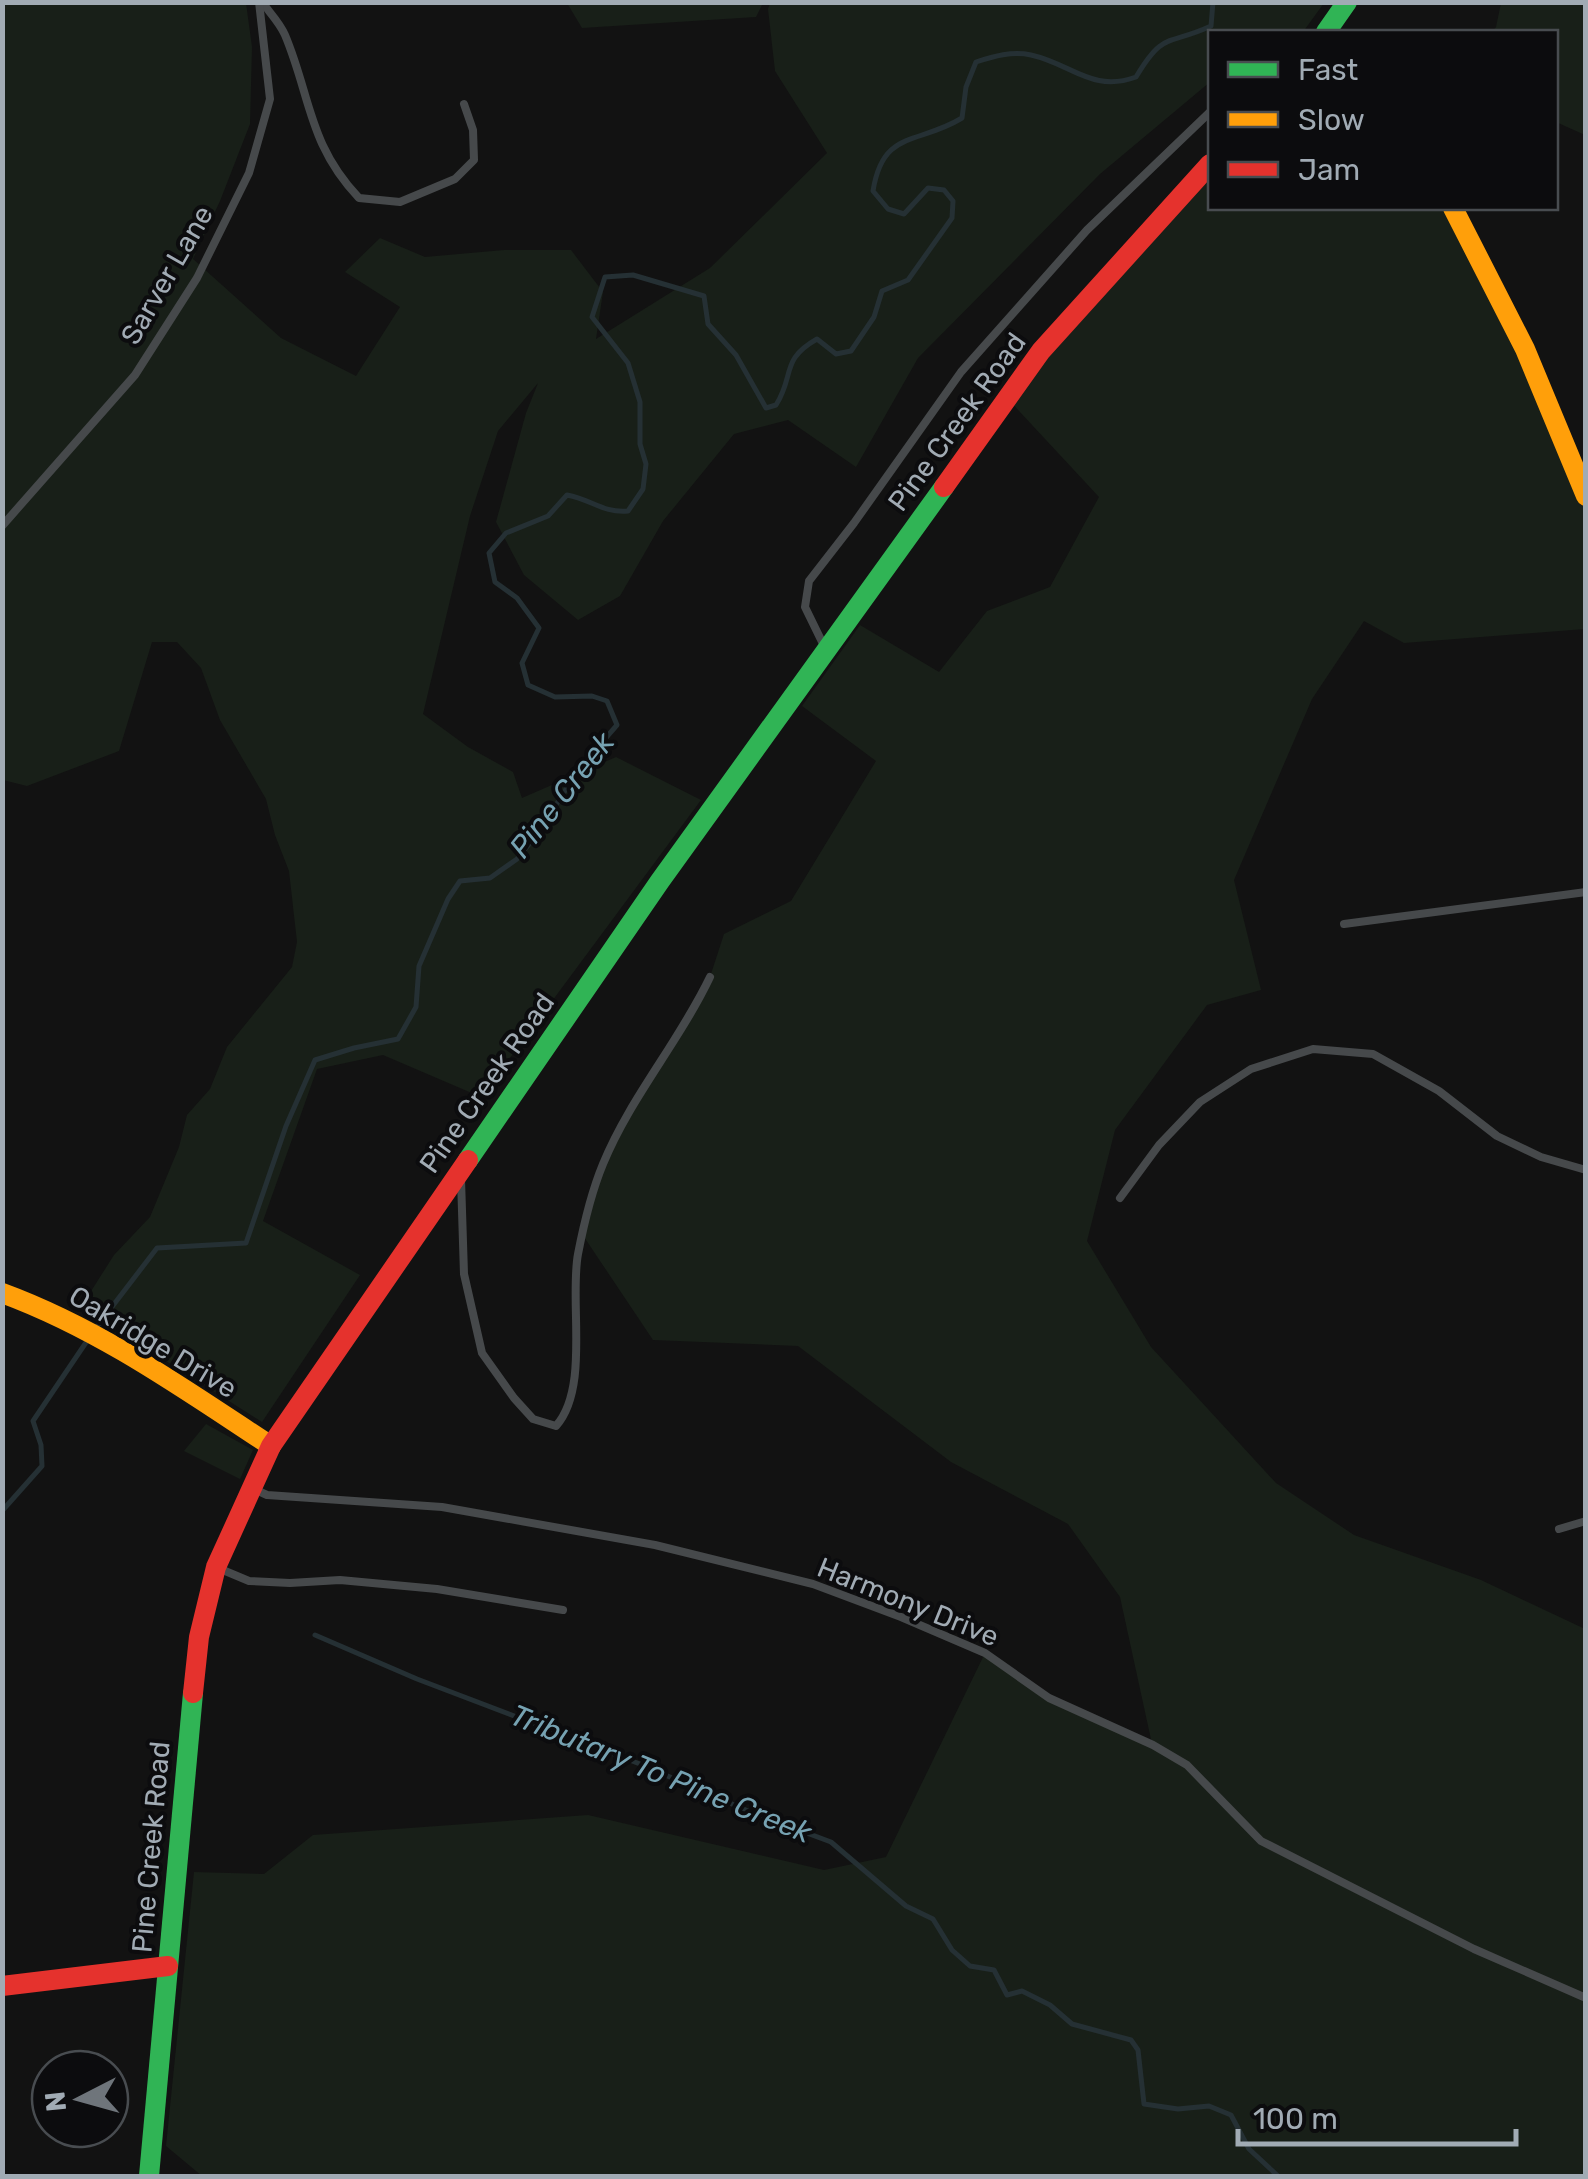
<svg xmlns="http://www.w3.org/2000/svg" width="1588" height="2179" viewBox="0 0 1588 2179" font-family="Rubik,sans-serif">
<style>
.green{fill:#181f18}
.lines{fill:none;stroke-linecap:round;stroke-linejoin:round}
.stream{stroke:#253034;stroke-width:5}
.lane{stroke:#46494b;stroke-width:8}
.fast{stroke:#30b455;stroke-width:20}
.slow{stroke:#ff9f0a;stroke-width:20}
.jam{stroke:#e5322d;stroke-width:20}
.labels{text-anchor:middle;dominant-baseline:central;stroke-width:8;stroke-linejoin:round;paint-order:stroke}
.street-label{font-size:28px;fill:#a1abb4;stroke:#0c0c0e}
.water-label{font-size:30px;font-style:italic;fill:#76a2b2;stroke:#0c0c0e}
</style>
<rect width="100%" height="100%" fill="#121212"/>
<g class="green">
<path d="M 2,3 L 246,3 L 252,47 L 250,124 L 220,201 L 193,259 L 281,338 L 356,376 L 400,307 L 345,272 L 380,238 L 425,257 L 504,250 L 571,250 L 603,292 L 596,339 L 710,268 L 827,153 L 775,71 L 768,9 L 770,3 L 1324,3 L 1303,32 L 1210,32 L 1210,82 L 1100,174 L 918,358 L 856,467 L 788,420 L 734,434 L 663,521 L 620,596 L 578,620 L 524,575 L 496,522 L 526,413 L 538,383 L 498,431 L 470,516 L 423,714 L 468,747 L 513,772 L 522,798 L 616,757 L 701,800 L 481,1097 L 383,1055 L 317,1069 L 263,1221 L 360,1275 L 262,1422 L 81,1307 L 114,1255 L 150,1217 L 179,1147 L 187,1115 L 210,1089 L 227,1047 L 292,967 L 297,942 L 289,871 L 275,835 L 266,799 L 220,720 L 201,668 L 177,642 L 152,642 L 119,751 L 27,786 L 3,780 Z"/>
<path d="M 567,3 L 763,3 L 756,17 L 582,28 Z"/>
<path d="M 1501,3 L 1585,3 L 1585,135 L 1556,122 L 1556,32 L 1492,32 L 1496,27 Z"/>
<path d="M 1210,164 L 1210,208 L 1453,208 L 1585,496 L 1585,629 L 1404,643 L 1364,621 L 1312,699 L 1234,880 L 1261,990 L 1207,1005 L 1115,1130 L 1087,1241 L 1151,1347 L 1276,1483 L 1354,1535 L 1481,1580 L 1585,1629 L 1585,2176 L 202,2176 L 166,2146 L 194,1872 L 264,1874 L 313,1835 L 588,1815 L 824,1870 L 886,1857 L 985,1653 L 1049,1698 L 1152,1744 L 1120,1597 L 1068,1524 L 951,1462 L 798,1346 L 653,1340 L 582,1234 L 603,1163 L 710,977 L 724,934 L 791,901 L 876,761 L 802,706 L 860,625 L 939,672 L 987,611 L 1050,587 L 1099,497 L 1007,398 Z"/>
<path d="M 206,1424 L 253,1450 L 240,1479 L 184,1451 Z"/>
</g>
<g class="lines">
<g class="stream">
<path d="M 95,1329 L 157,1248 L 246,1243 L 286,1126 L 315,1060 L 354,1048 L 398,1039 L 416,1007 L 419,966 L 448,899 L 460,881 L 490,878 L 517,859 L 539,832 L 578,770 L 617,725 L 607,701 L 592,696 L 555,697 L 528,685 L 522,663 L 539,628 L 517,598 L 495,582 L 489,553 L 506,533 L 548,516 L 567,495 C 593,500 602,513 628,511 L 643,489 L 646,464 L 640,444 L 640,402 L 628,363 L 592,317 L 605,277 L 633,275 L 704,296 L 708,324 L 736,355 L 766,408 L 776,405 C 795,375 780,360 817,339 L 836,354 L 851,351 L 874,317 L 882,291 L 908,280 L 952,218 L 953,201 L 944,190 L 928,188 L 904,214 L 888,209 L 873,191 C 883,129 918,145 962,118 L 966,87 L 976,62 C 994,56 1012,51 1031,55 C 1072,64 1092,93 1136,77 C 1164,30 1168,46 1211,26 L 1213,2"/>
<path d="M 2,1511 L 42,1466 L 41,1445 L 33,1421 L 89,1338"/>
<path d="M 315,1635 L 417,1679 L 640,1764 L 748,1811 L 831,1842 L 906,1906 L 933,1919 L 952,1950 L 970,1966 L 994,1970 L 1007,1995 L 1022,1991 L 1050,2005 L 1072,2024 L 1131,2040 L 1138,2050 L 1144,2104 L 1178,2109 L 1209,2106 L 1231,2115 L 1249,2149 L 1278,2176"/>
</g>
<g class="lane">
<path d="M 262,2 C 270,13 280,23 285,35 C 311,97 308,144 359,198 L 400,202 L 455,179 L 474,160 L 473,130 L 464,104"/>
<path d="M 2,526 L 135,375 L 197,278 L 249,173 L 270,99 L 259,2"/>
<path d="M 825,648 L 805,607 L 809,581 L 854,523 L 961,372 L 1087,230 L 1210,112"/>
<path d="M 1344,924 L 1586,892"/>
<path d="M 461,1179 L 464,1274 L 482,1353 L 514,1398 L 533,1419 L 556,1426 C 590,1388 569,1301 578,1254 C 584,1223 591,1193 603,1164 C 630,1098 679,1042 710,977"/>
<path d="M 1120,1198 L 1159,1145 L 1200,1102 L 1251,1069 L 1313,1049 L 1373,1054 L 1439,1091 L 1497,1136 L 1541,1157 L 1586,1170"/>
<path d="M 254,1489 L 267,1495 L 442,1507 L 655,1545 L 813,1584 L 901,1617 L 985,1653 L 1049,1698 L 1153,1745 L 1187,1765 L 1261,1841 L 1474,1949 L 1586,1998"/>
<path d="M 1559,1529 L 1586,1521"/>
<path d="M 218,1568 L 249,1581 L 290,1583 L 340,1580 L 437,1589 L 563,1610"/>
</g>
<g class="fast">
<path d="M 1326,32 L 1347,2"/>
<path d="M 468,1160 L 660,881 L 944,487"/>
<path d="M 149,2176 L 193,1693"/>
</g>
<g class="slow">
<path d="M 1453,208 L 1525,349 L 1586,496"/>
<path d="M 2,1293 C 100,1329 184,1389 271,1446"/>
</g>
<g class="jam">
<path d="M 944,487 L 1041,351 L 1210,164"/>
<path d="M 193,1693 L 199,1637 L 216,1567 L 271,1446 L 468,1160"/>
<path d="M 2,1986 L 168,1966"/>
</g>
</g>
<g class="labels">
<g class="street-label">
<text transform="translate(167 275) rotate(-60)">Sarver Lane</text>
<text transform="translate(957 422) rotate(-54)">Pine Creek Road</text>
<text transform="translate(487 1083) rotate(-55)">Pine Creek Road</text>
<text transform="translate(153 1342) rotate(31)">Oakridge Drive</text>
<text transform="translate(908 1602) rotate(22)">Harmony Drive</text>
<text transform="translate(151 1847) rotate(-85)">Pine Creek Road</text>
</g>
<g class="water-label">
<text transform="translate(562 795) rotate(-52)">Pine Creek</text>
<text transform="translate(661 1774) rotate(22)">Tributary To Pine Creek</text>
</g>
</g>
<rect width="1588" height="2179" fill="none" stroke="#a1abb4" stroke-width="10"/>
<rect x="1208" y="30" width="350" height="180" fill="#0c0c0e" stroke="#484c50" stroke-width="2.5"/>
<rect x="1228" y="62" width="50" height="15" fill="#30b455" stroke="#484c50" stroke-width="2.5"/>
<text x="1298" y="80" font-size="30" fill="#a1abb4">Fast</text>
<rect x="1228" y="112" width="50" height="15" fill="#ff9f0a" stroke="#484c50" stroke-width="2.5"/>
<text x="1298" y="130" font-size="30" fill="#a1abb4">Slow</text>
<rect x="1228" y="162" width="50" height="15" fill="#e5322d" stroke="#484c50" stroke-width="2.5"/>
<text x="1298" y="180" font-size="30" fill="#a1abb4">Jam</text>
<g transform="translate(80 2099) rotate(264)"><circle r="48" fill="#0c0c0e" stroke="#484c50" stroke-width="2.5"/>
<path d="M0-8L18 38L0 25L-18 38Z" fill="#6f757b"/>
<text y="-15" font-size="28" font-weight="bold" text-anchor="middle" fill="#a1abb4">N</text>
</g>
<path d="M1238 2129v15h278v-15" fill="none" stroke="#a1abb4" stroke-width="5"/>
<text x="1253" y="2129" font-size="30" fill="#a1abb4" stroke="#0c0c0e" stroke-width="8" paint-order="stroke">100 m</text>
</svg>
